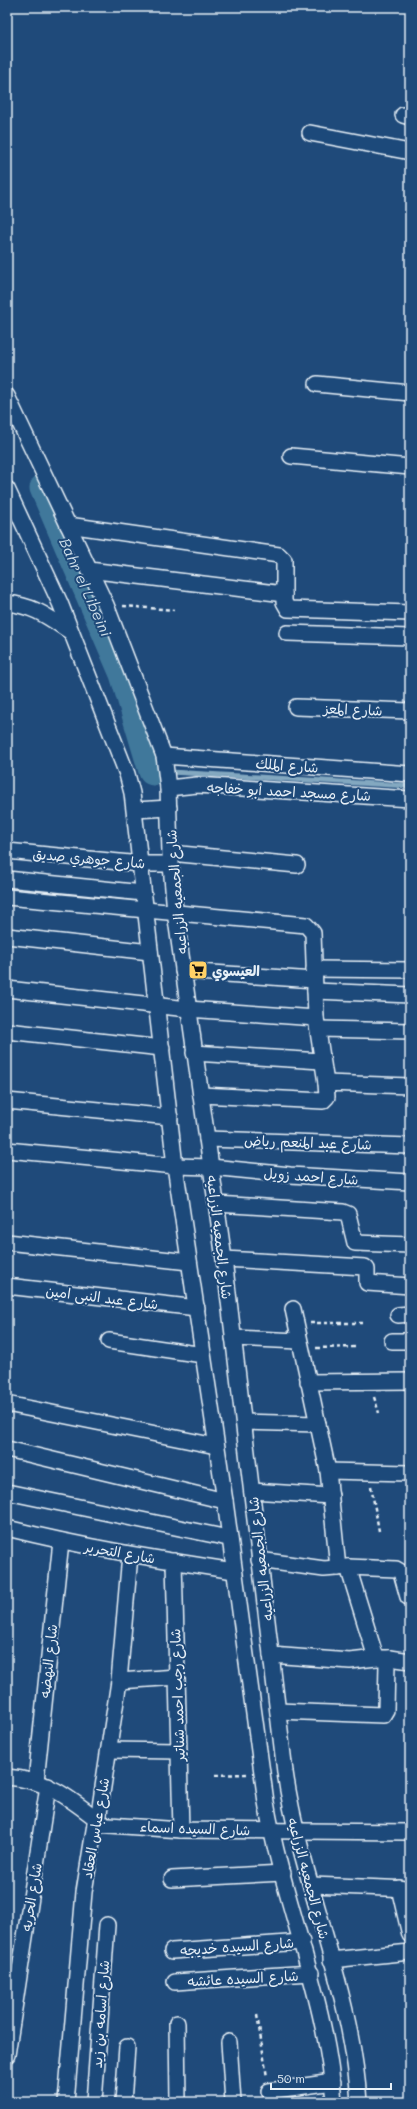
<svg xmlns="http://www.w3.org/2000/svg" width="417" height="2109" viewBox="0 0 417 2109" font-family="Mali,'Playpen Sans Arabic',sans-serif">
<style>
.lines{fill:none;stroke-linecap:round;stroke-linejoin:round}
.stream{stroke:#83a8c0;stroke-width:5}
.river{stroke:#40789b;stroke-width:29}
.minor-casing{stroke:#e8f1f8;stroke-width:18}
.path{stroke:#e8f1f8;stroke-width:2.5;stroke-dasharray:4 3;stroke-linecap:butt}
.minor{stroke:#1f4a7a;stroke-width:15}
.labels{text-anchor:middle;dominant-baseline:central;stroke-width:4;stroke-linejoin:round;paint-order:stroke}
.street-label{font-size:14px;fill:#e8f1f8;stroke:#1f4a7a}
.poi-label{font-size:14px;font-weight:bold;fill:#e8f1f8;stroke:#1f4a7a;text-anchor:start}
.water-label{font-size:15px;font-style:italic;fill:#cfdfea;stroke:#1f4a7a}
</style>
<rect width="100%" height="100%" fill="#1f4a7a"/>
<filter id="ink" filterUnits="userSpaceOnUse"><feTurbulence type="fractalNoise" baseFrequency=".025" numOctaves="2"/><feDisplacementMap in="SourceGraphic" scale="8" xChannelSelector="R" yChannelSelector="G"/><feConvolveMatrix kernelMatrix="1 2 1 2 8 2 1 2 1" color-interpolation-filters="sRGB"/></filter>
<g filter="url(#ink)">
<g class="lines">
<path class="stream" d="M 153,771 L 410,786"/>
<path class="river" d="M 44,488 L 124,674 L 153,771"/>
<defs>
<g id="minor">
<path d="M 403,115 L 410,117"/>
<path d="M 310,133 L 410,152"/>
<path d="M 317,384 L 410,393"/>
<path d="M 7,396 L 106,605 L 164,756 L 168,788 L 170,853 L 175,912 L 224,1259 L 285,1772 C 301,1883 352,1989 359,2102"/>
<path d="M 291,456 L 410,467"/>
<path d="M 7,489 L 60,603 L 127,774 L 132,793 L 175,1166 L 225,1501 L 266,1802 C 283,1903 327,1999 334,2102"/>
<path d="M 68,525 L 279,555 L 284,560 L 284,602 L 288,609 L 410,613"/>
<path d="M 89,570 L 284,594"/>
<path d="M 7,603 C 35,606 48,617 71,632"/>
<path d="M 287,633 L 410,637"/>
<path d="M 296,707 L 410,711"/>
<path d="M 164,756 L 410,774"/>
<path d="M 168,788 L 197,785 L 410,799"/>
<path d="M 135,810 L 169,808"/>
<path d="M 7,851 L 140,864 L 171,864"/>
<path d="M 170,853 L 297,865"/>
<path d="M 7,879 L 143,893"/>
<path d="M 7,897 L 306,925 L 313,933 L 316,1018 L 326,1083"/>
<path d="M 7,936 L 150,952"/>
<path d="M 314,969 L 410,970"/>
<path d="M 183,971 L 314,980"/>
<path d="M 7,989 L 188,1009 L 316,1018"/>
<path d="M 315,991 L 410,995"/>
<path d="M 319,1029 L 410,1031"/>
<path d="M 7,1031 L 162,1048"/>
<path d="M 194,1053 L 321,1061"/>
<path d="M 201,1095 L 323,1101 L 327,1097 L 326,1083 L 410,1086"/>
<path d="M 7,1101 L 170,1117"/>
<path d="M 207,1139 L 410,1146"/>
<path d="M 7,1150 L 175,1166 L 211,1167 L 290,1175 L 410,1182"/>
<path d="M 216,1204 L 343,1212 L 348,1214 L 355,1243 L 410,1245"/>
<path d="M 7,1242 L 189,1262"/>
<path d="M 224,1259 L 365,1267 L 367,1269 L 367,1283 L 410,1286"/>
<path d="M 7,1286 L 197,1308"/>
<path d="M 293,1309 L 328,1471 L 338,1568"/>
<path d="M 398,1315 L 410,1314"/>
<path d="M 233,1338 L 299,1341"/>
<path d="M 109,1341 L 203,1355"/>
<path d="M 392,1341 L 410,1341"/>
<path d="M 308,1382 L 410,1381"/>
<path d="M 7,1404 L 216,1446"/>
<path d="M 244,1422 L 318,1424"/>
<path d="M 7,1449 L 225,1501"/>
<path d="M 328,1471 L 408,1473"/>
<path d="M 252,1491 L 331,1496"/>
<path d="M 7,1492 L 228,1538"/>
<path d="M 7,1528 C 82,1547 157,1559 234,1571"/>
<path d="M 259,1560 L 324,1569 L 348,1567 L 396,1569 L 401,1572 L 408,1597"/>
<path d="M 174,1561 L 181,1830"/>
<path d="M 348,1567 L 376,1658 L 390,1658"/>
<path d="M 271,1655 L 350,1661 L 376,1658"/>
<path d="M 119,1681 L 177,1677"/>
<path d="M 278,1711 L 383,1715 L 386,1710 L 387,1663 L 390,1658 L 410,1661"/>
<path d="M 109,1750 L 179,1751"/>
<path d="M 7,1777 C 47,1780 67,1796 98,1820"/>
<path d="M 36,1781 L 61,1541"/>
<path d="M 95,1824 L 181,1830 L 410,1832"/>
<path d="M 172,1879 L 283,1873"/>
<path d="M 312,1885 L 410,1889"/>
<path d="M 399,1888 L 410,1935"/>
<path d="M 172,1951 L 302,1942"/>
<path d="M 331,1960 L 410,1952"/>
<path d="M 175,1982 L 311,1973"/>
<path d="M 177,2023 L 178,2102"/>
<path d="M 229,2042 L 233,2102"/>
<path d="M 7,2055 L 48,1786"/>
<path d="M 269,2091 L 333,2082"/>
<path d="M 66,2102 L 84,1892 L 95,1824 L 98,1820 L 119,1681 L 130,1555"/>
<path d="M 94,2102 L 107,1925"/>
<path d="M 123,2102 L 127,2047"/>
</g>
</defs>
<use href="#minor" class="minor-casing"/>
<g class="path">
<path d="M 123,606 L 174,610"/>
<path d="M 310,1323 L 362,1323"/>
<path d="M 316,1348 L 356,1347"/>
<path d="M 374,1397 L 379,1413"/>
<path d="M 371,1486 L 379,1531"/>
<path d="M 215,1775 L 247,1774"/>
<path d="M 257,2015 L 267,2077"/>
</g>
<use href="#minor" class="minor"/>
</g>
</g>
<defs>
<symbol id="supermarket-square" viewBox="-11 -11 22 22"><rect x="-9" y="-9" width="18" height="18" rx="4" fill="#ffd166" stroke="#1f4a7a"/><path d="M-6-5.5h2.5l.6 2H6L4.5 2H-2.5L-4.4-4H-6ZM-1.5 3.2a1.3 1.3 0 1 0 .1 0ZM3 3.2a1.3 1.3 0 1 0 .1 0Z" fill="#111"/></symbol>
</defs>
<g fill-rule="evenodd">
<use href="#supermarket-square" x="187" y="959" width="22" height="22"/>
</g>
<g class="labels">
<g class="street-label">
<text transform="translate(353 709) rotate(2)">شارع المعز</text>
<text transform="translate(287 765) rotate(4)">شارع الملك</text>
<text transform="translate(289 791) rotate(3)">شارع مسجد احمد أبو خفاجه</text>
<text transform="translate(89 858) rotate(5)">شارع جوهري صديق</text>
<text transform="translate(176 892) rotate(-95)">شارع الجمعيه الزراعيه</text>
<text transform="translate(308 1142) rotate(2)">شارع عبد المنعم رياض</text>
<text transform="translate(311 1176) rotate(4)">شارع احمد زويل</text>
<text transform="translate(220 1237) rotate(83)">شارع الجمعيه الزراعيه</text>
<text transform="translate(102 1297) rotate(7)">شارع عبد النبى امين</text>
<text transform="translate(120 1552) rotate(10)">شارع التحرير</text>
<text transform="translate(260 1559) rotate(-97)">شارع الجمعيه الزراعيه</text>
<text transform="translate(48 1661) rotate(-84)">شارع النهضه</text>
<text transform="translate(177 1695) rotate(-92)">شارع رجب احمد شناتير</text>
<text transform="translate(95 1828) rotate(-80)">شارع عباس العقاد</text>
<text transform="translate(195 1828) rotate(2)">شارع السيده اسماء</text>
<text transform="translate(309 1878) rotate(75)">شارع الجمعيه الزراعيه</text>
<text transform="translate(31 1897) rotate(-81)">شارع الحريه</text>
<text transform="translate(237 1946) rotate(-4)">شارع السيده خديجه</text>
<text transform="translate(243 1978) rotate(-3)">شارع السيده عائشه</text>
<text transform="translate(100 2014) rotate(-86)">شارع اسامه بن زيد</text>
</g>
<g class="poi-label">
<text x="212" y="970">العيسوي</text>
</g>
<g class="water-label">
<text transform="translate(86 587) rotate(66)">Bahr el Libeini</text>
</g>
</g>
<rect width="417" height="2109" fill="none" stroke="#1f4a7a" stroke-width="24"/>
<rect x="12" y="12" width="393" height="2085" fill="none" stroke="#e8f1f8" stroke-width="1.5" filter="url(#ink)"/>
<path d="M271 2083v6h120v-6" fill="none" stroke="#e8f1f8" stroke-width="2"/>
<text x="277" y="2083" font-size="12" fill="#e8f1f8" stroke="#1f4a7a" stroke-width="3" paint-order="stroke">50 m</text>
</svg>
